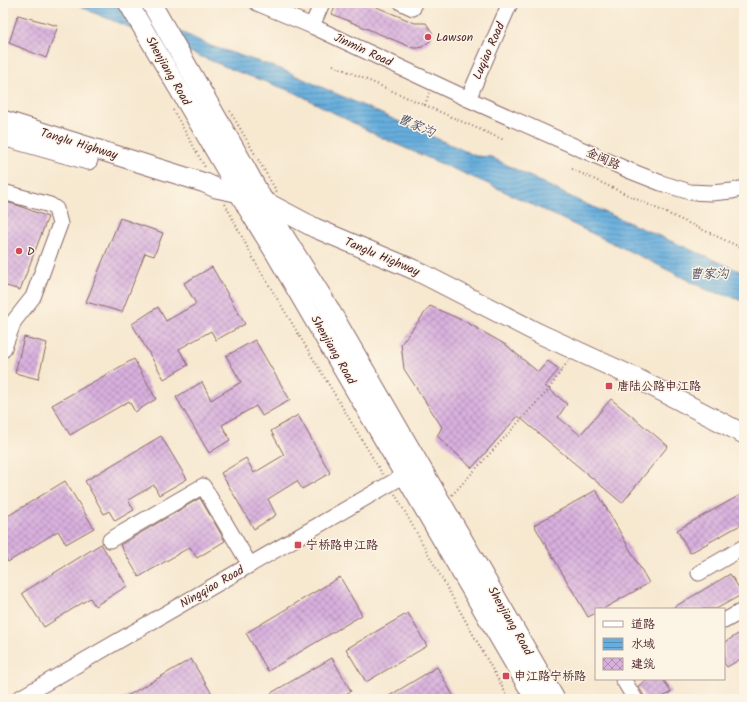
<svg xmlns="http://www.w3.org/2000/svg" width="747" height="702" viewBox="0 0 747 702" font-family="Kalam,'LXGW WenKai TC',sans-serif">
<style>
.water{fill:url(#water-rules);stroke:#586684}
.building{fill:url(#building-cross-hatch)}
.lines{fill:none;stroke-linecap:round;stroke-linejoin:round}
.minor-casing{stroke:#876565;stroke-width:17}
.major-casing{stroke:#876565;stroke-width:21}
.path{stroke:#876565;stroke-width:2;stroke-dasharray:1 3;stroke-linecap:butt}
.minor{stroke:#fff;stroke-width:15}
.major{stroke:#fff;stroke-width:19}
.poi-dot{fill:#d1495b;stroke:#fcf5e5;stroke-width:1.5}
.labels{text-anchor:middle;dominant-baseline:central;stroke-width:3;stroke-linejoin:round;paint-order:stroke}
.poi-label{font-size:12px;fill:#4a1f2b;stroke:#fcf5e5;text-anchor:start}
.street-label{font-size:12px;fill:#4a1f2b;stroke:#fcf5e5}
.water-label{font-size:13px;font-style:italic;fill:#545169;stroke:#fcf5e5}
</style>
<defs>
<pattern id="water-rules" width="6" height="5" patternUnits="userSpaceOnUse"><rect width="6" height="5" fill="#66aedd"/><path d="M0 2.5h6" fill="none" stroke="#568db3"/></pattern>
<pattern id="building-cross-hatch" width="8" height="8" patternUnits="userSpaceOnUse"><rect width="8" height="8" fill="#d8b0de"/><path d="M0 0l8 8M0 8l8-8" fill="none" stroke="#b18fb4"/></pattern>
</defs>
<rect width="100%" height="100%" fill="#fcf5e5"/>
<filter id="ink" filterUnits="userSpaceOnUse"><feTurbulence type="fractalNoise" baseFrequency=".025" numOctaves="2"/><feDisplacementMap in="SourceGraphic" scale="8" xChannelSelector="R" yChannelSelector="G"/><feConvolveMatrix kernelMatrix="1 2 1 2 8 2 1 2 1" color-interpolation-filters="sRGB"/></filter>
<filter id="wash" filterUnits="userSpaceOnUse"><feTurbulence type="fractalNoise" baseFrequency=".012" numOctaves="4" result="noise"/><feDisplacementMap in="SourceGraphic" scale="16" xChannelSelector="R" yChannelSelector="G"/><feGaussianBlur stdDeviation="0.9" result="paint"/><feColorMatrix in="noise" values="0 0 0 0 0 0 0 0 0 0 0 0 0 0 0 0 0 1.4 0 .05"/><feComposite in="paint" operator="in"/></filter>
<g filter="url(#wash)">
<rect width="100%" height="100%" fill="#f7e8d0"/>
<path class="water" d="M 75,3 L 119,3 L 211,46 L 281,69 L 476,156 L 491,157 L 577,200 L 744,273 L 744,302 L 732,297 L 707,290 L 650,261 L 493,186 L 382,138 L 294,92 L 241,73 L 92,12 Z"/>
<g id="blocks">
<g class="building">
<path d="M 337,3 L 367,3 L 415,23 L 426,23 L 432,32 L 432,37 L 430,41 L 422,47 L 418,48 L 413,48 L 332,14 Z"/>
<path d="M 18,15 L 58,26 L 46,58 L 9,43 Z"/>
<path d="M 5,202 L 17,205 L 48,217 L 20,290 L 3,285 L 3,206 Z"/>
<path d="M 120,218 L 163,233 L 154,256 L 145,253 L 122,312 L 86,302 Z"/>
<path d="M 212,267 L 245,324 L 216,340 L 211,331 L 179,349 L 188,365 L 164,379 L 132,324 L 158,307 L 166,321 L 196,304 L 184,283 Z"/>
<path d="M 430,306 L 466,322 L 506,345 L 538,372 L 548,361 L 559,369 L 545,386 L 567,404 L 558,417 L 580,435 L 611,399 L 668,446 L 622,503 L 518,416 L 472,468 L 437,436 L 442,427 L 404,369 L 401,344 Z"/>
<path d="M 24,337 L 47,343 L 38,379 L 15,373 Z"/>
<path d="M 255,340 L 290,400 L 262,416 L 256,406 L 222,425 L 230,440 L 209,453 L 176,397 L 202,382 L 211,400 L 241,382 L 226,356 Z"/>
<path d="M 134,359 L 156,399 L 135,412 L 129,401 L 70,435 L 52,405 Z"/>
<path d="M 298,415 L 330,473 L 302,489 L 297,481 L 268,499 L 276,515 L 254,529 L 221,473 L 246,458 L 254,473 L 284,455 L 271,431 Z"/>
<path d="M 161,436 L 187,479 L 159,495 L 154,485 L 128,500 L 134,510 L 115,521 L 109,511 L 104,514 L 85,481 Z"/>
<path d="M 65,481 L 94,528 L 66,544 L 58,531 L 8,562 L 3,554 L 3,519 Z"/>
<path d="M 596,490 L 649,583 L 603,609 L 596,609 L 596,613 L 588,617 L 534,525 Z"/>
<path d="M 744,493 L 744,523 L 690,553 L 677,530 Z"/>
<path d="M 200,498 L 225,541 L 197,558 L 190,547 L 139,577 L 120,545 Z"/>
<path d="M 101,544 L 127,586 L 95,606 L 90,598 L 44,627 L 22,593 Z"/>
<path d="M 730,574 L 743,594 L 716,609 L 671,609 Z"/>
<path d="M 340,577 L 362,615 L 268,671 L 246,633 Z"/>
<path d="M 408,613 L 427,646 L 366,682 L 346,649 Z"/>
<path d="M 738,634 L 744,644 L 744,657 L 727,667 L 724,663 L 724,643 Z"/>
<path d="M 332,658 L 351,691 L 337,699 L 275,699 L 271,693 Z"/>
<path d="M 191,659 L 215,699 L 122,699 Z"/>
<path d="M 437,667 L 455,699 L 384,699 Z"/>
<path d="M 649,679 L 663,679 L 671,692 L 660,699 L 644,699 L 643,694 L 638,686 Z"/>
</g>
</g>
</g>
<g filter="url(#ink)">
<use href="#blocks" fill-opacity="0" stroke="#876565" stroke-width="1"/>
<g class="lines">
<defs>
<g id="minor">
<path d="M 257,3 L 312,26 L 468,99 L 628,170 L 661,183 L 690,192 L 711,193 L 732,191 L 744,188"/>
<path d="M 402,3 L 413,8"/>
<path d="M 312,26 L 322,3"/>
<path d="M 468,99 L 510,3"/>
<path d="M 3,192 L 50,205 L 56,209 L 60,224 L 33,297 L 14,321 L 3,350"/>
<path d="M 110,540 L 203,486 L 250,565"/>
<path d="M 699,573 L 744,547"/>
<path d="M 724,621 L 744,610"/>
<path d="M 623,679 L 635,699"/>
<path d="M 18,699 L 405,475"/>
</g>
<g id="major">
<path d="M 128,3 L 203,130 L 224,166 L 248,209 L 274,251 L 535,699"/>
<path d="M 151,3 L 240,158 L 273,218 L 323,298 L 555,699"/>
<path d="M 3,120 L 205,183 L 216,188 L 240,193 L 264,201 L 315,228 L 415,270 L 538,333 L 636,378 L 744,434"/>
<path d="M 3,136 L 88,160"/>
</g>
</defs>
<use href="#minor" class="minor-casing"/>
<use href="#major" class="major-casing"/>
<g class="path">
<path d="M 333,65 L 504,140"/>
<path d="M 425,105 L 429,93"/>
<path d="M 173,110 L 206,169"/>
<path d="M 230,111 L 277,192"/>
<path d="M 572,169 L 744,249"/>
<path d="M 225,204 L 254,260 L 383,475"/>
<path d="M 395,494 L 509,699"/>
<path d="M 452,495 L 549,389 L 568,361"/>
</g>
<use href="#minor" class="minor"/>
<use href="#major" class="major"/>
</g>
</g>
<g class="poi-dot">
<circle cx="428" cy="37" r="4"/>
<circle cx="19" cy="251" r="4"/>
<rect x="605" y="382" width="8" height="8" rx="2"/>
<rect x="294" y="541" width="8" height="8" rx="2"/>
<rect x="502" y="672" width="8" height="8" rx="2"/>
</g>
<g class="labels">
<g class="poi-label">
<text x="436" y="37">Lawson</text>
<text x="27" y="251">D</text>
<text x="617" y="386">唐陆公路申江路</text>
<text x="306" y="545">宁桥路申江路</text>
<text x="514" y="676">申江路宁桥路</text>
</g>
<g class="street-label">
<text transform="translate(363 50) rotate(25)">Jinmin Road</text>
<text transform="translate(489 51) rotate(-66)">Luqiao Road</text>
<text transform="translate(168 71) rotate(60)">Shenjiang Road</text>
<text transform="translate(79 144) rotate(17)">Tanglu Highway</text>
<text transform="translate(603 159) rotate(24)">金闽路</text>
<text transform="translate(382 257) rotate(23)">Tanglu Highway</text>
<text transform="translate(333 350) rotate(60)">Shenjiang Road</text>
<text transform="translate(212 587) rotate(-30)">Ningqiao Road</text>
<text transform="translate(510 621) rotate(60)">Shenjiang Road</text>
</g>
<g class="water-label">
<text transform="translate(416 126) rotate(24)">曹家沟</text>
<text x="709" y="274">曹家沟</text>
</g>
</g>
<rect width="747" height="702" fill="none" stroke="#fcf5e5" stroke-width="16"/>
<rect x="595" y="608" width="130" height="72" fill="#fcf5e5" stroke="#b59f9b"/>
<rect x="603" y="621" width="20" height="6" fill="#ffffff" stroke="#b59f9b"/>
<text x="631" y="628" font-size="12" fill="#4a1f2b">道路</text>
<rect x="603" y="638" width="20" height="12" fill="url(#water-rules)" stroke="#b59f9b"/>
<text x="631" y="648" font-size="12" fill="#4a1f2b">水域</text>
<rect x="603" y="658" width="20" height="12" fill="url(#building-cross-hatch)" stroke="#b59f9b"/>
<text x="631" y="668" font-size="12" fill="#4a1f2b">建筑</text>
</svg>
